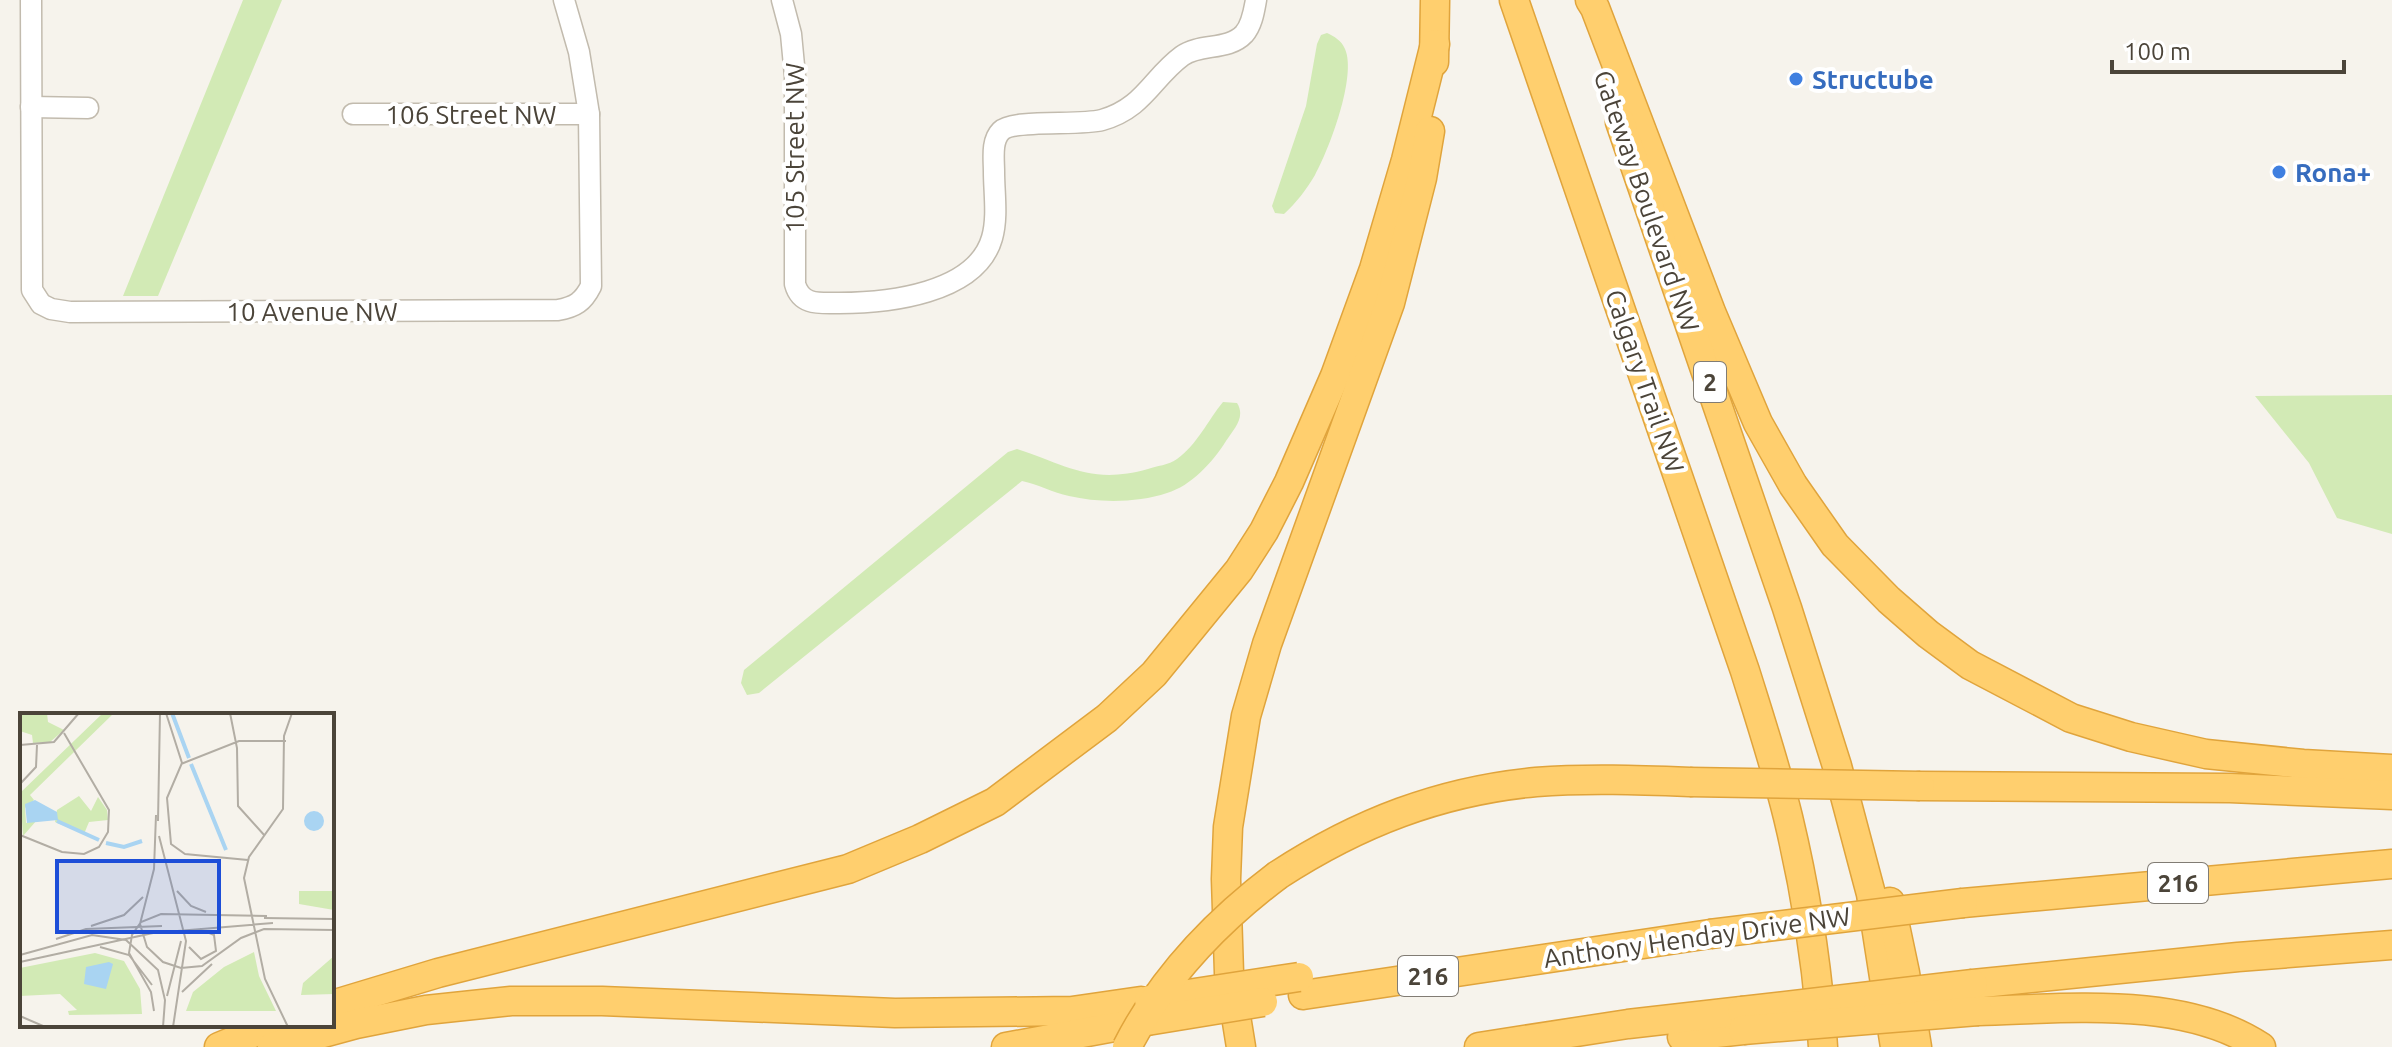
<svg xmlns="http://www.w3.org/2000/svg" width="2392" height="1047" viewBox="0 0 2392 1047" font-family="Ubuntu,sans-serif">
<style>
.green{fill:#d2eab5}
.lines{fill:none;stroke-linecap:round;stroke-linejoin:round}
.minor-casing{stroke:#c2bbae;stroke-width:23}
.highway-casing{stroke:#e0a43c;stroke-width:31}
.minor{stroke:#fff;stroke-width:20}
.highway{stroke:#ffcf6e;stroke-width:28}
.highway-bridge-casing{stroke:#e0a43c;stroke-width:31;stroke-linecap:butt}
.highway-bridge{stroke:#ffcf6e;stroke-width:28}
.shop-dot{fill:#3f7fe0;stroke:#fff;stroke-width:3}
.labels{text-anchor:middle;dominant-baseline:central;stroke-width:8;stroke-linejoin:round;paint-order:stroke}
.shield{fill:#fff;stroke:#817c74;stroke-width:2}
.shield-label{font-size:24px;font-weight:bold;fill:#4b4439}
.shop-label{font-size:26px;font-weight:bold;fill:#366cbe;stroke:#fff;text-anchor:start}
.street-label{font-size:26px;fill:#4b4439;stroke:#fff}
.inset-river{fill:none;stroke:#a9d4f2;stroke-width:4}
.inset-road{fill:none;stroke:#b2ada4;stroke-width:2}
.view{fill:#1d4ed8;fill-opacity:0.15;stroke:#1d4ed8;stroke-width:4}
.inset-edge{fill:none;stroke:#4b4439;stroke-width:4}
</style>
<rect width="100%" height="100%" fill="#f6f3ec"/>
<g class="green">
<path d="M 243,0 L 282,0 L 158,296 L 123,296 Z"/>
<path d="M 1327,33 C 1334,36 1342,41 1345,49 C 1357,76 1329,150 1315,175 C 1306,190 1297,202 1284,214 L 1275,213 L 1272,206 L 1306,106 L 1317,44 L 1321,35 Z"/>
<path d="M 2392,395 L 2392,534 L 2337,518 L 2309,463 L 2255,396 Z"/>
<path d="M 1223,402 L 1237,403 C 1246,417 1234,429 1226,441 C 1213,462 1191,486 1167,493 C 1137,503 1099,503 1069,496 C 1053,493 1038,484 1022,481 L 759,693 L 747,695 L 741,683 L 744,670 L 1008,452 L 1017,449 C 1067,465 1091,485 1148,469 C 1156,466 1169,465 1177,459 C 1197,445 1208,420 1223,402 Z"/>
</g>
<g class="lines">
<defs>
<g id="minor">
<path d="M 31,0 L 32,290 L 41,304 L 51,309 L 70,312 L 558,310 C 575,307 583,302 591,286 L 589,114 L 579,52 L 564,0"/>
<path d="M 782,0 L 791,34 L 795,76 L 795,284 C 801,306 820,303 839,303 C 887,303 976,294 992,238 C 998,217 994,193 994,172 C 994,159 991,141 1001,131 C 1013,119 1080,126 1102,120 C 1144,108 1152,78 1182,56 C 1200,43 1228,51 1244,34 C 1252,25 1254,11 1256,0"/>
<path d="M 31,107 L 88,108"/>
<path d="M 353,114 L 589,114"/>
</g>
<g id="highway">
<path d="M 1514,0 L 1745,671 C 1760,719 1776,768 1788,817 C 1806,892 1818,970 1823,1047"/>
<path d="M 1590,0 L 1595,8 L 1711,312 L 1758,423 L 1793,485 L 1835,545 L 1889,600 L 1928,634 L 1970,665 L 2071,718 L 2131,737 L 2206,754 L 2303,764 L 2392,769"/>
<path d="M 1434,62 L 1435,0"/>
<path d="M 1620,122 L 1787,608 L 1837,766 L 1871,894 L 1895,1047"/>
<path d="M 1920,786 L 2230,788 L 2392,795"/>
<path d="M 1278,875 C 1358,823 1440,791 1536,782 C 1587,778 1639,780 1690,782"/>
<path d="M 1890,902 L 1905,973 L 1917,1047"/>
<path d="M 1963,903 L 2392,864"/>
<path d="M 1973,984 L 2238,957 L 2392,945"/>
<path d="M 1303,995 L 1710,934"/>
<path d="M 332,1005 L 438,973 L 848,869 L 920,839 L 995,802 L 1107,718 L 1154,674 L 1239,570 L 1264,531 L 1289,482 L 1335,376 L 1374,269 L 1406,160 L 1435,44"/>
<path d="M 1978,1011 C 2068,1009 2182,995 2261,1047"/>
<path d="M 1682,1037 L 1743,1030"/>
<path d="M 219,1047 L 272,1025"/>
<path d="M 272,1047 L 356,1024 L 426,1010 L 511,1001 L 602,1001 L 895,1013 L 1072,1011 L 1141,1001"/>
<path d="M 1006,1047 L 1147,1021"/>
<path d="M 1241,1047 L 1229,973 L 1226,879 L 1228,827 L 1246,716 L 1267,644 L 1390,303 L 1422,178 L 1430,131"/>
<path d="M 1479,1047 L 1628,1024 L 1742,1011"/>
</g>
</defs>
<use href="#minor" class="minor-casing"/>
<use href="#highway" class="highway-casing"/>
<use href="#minor" class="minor"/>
<use href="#highway" class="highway"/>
<defs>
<g id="highway-bridge">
<path d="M 1690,782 L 1920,786"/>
<path d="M 1710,934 L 1963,903"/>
<path d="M 1149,1000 L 1299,977"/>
<path d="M 1742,1011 L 1973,984"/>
<path d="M 1147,1021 L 1263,1002"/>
<path d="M 1743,1030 L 1978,1011"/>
<path d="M 1127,1047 C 1162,978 1217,921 1278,875"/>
</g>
</defs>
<use href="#highway-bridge" class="highway-bridge-casing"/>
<use href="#highway-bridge" class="highway-bridge"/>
</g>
<g class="shop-dot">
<circle cx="1796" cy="79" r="8"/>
<circle cx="2279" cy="172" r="8"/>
</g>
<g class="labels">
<g class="shield">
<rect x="1694" y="362" width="32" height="40" rx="6"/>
<rect x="2148" y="863" width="60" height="40" rx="6"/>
<rect x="1398" y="956" width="60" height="40" rx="6"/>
</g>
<g class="shield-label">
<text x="1710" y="382">2</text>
<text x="2178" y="883">216</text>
<text x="1428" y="976">216</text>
</g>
<g class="shop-label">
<text x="1812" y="79">Structube</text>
<text x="2295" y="172">Rona+</text>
</g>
<g class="street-label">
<text x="471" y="114">106 Street NW</text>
<text transform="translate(794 148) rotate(-90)">105 Street NW</text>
<text transform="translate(1647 201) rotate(71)">Gateway Boulevard NW</text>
<text x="312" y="311">10 Avenue NW</text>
<text transform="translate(1645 381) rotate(71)">Calgary Trail NW</text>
<text transform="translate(1697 937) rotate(-8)">Anthony Henday Drive NW</text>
</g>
</g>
<g transform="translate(20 713)">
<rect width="314" height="314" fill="#f6f3ec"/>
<path d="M 0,0 L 27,0 L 28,9 L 44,17 L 30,29 L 13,30 L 12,22 L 0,18 ZM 83,0 L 94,0 L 10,82 L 14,87 L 5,95 L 6,110 L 17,107 L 3,123 L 0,80 ZM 59,83 L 71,98 L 78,84 L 87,97 L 88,107 L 69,109 L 64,121 L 35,109 L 37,97 ZM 279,178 L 314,178 L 314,197 L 279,191 ZM 234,239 L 239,263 L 256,298 L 166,298 L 173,279 L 204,254 ZM 75,240 L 104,248 L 120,276 L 122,301 L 49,302 L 48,298 L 57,297 L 40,281 L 0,283 L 0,255 ZM 314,243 L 314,281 L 281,282 L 283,270 Z" fill="#d2eab5"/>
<path d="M 15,87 L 37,99 L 38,107 L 7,110 L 5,91 ZM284 108a10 10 0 1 1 20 0a10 10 0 1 1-20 0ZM 89,249 L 93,251 L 86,276 L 64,271 L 66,254 Z" fill="#a9d4f2"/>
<path class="inset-river" d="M 152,0 L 169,45M 171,51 L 206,137M 37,108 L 79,127M 86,130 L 104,134 L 122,128"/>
<path class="inset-road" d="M 146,0 L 162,50 L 147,85 L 151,131 L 165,141 L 228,147M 210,0 L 217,35 L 218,93 L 245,123M 0,32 L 34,29 L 59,0M 161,51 L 219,28 L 266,28M 0,71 L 16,54 L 17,32M 136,102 L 134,156 L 120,211 L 127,234 L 143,249 L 161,255 L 182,253 L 221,225 L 244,216 L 314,217M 138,108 L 140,0M 0,122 L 42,139 L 64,141 L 79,134 L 88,119 L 89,97 L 44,20M 139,123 L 166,228 L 153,314M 157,178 L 171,193 L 186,199M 244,205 L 314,206M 71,213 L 104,202 L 123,184M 36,226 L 66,216 L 142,213M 80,234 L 109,242 L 132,272M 169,234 L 181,246 L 196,238 L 194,222 L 180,216M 0,242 L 72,222 L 106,227 L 138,257 L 145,287 L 143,314M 0,249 L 133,220 L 253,210M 162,279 L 192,251M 147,283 L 161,228M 134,298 L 131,279 L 109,240 L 112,222 L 121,209 L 141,201 L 247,203M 0,303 L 23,313 L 51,314M 268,314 L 245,266 L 224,165 L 229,144 L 263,96 L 264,23 L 272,0"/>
<path class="view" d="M 37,148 L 199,148 L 199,219 L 37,219 Z"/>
<rect width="314" height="314" class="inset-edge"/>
</g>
<path d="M2112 60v12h232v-12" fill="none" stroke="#4b4439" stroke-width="4"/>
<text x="2124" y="60" font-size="24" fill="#4b4439" stroke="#ffffff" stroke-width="6" paint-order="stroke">100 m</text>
</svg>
